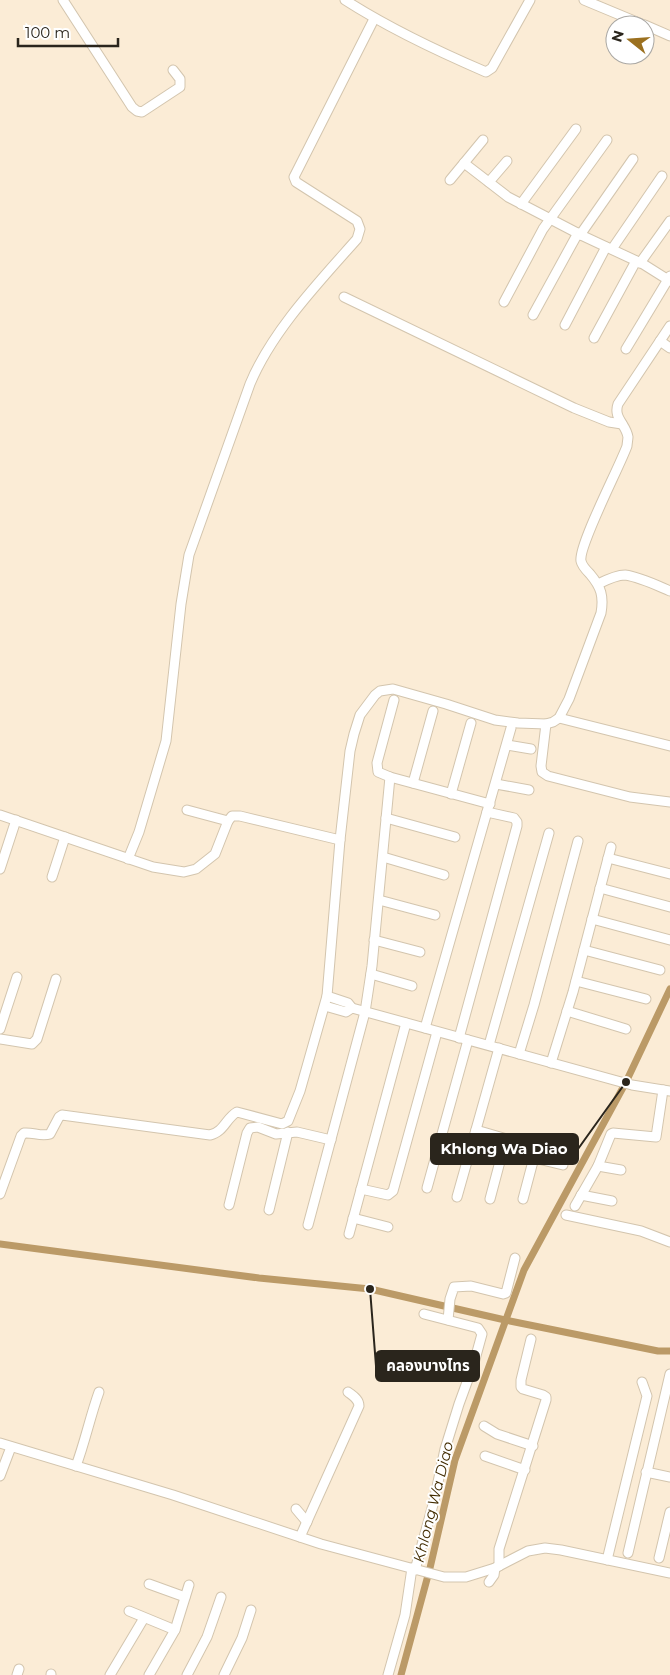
<svg xmlns="http://www.w3.org/2000/svg" width="670" height="1675" viewBox="0 0 670 1675" font-family="Montserrat,'Noto Sans Thai',sans-serif">
<style>
.lines{fill:none;stroke-linecap:round;stroke-linejoin:round}
.canal{stroke:#bb9a67;stroke-width:7}
.minor-casing{stroke:#d3c5ae;stroke-width:11}
.minor{stroke:#fff;stroke-width:9}
.labels{text-anchor:middle;dominant-baseline:central;stroke-width:4;stroke-linejoin:round;paint-order:stroke}
.water-label{font-size:15px;font-style:italic;fill:#422c00;stroke:#fff}
.leader{fill:none;stroke:#2a251c;stroke-width:2}
.callout-dot{fill:#2a251c;stroke:#fff;stroke-width:2}
.callout{fill:#2a251c;stroke:#2a251c;stroke-width:2}
.callout-label{font-size:15px;text-anchor:middle;font-weight:bold;fill:#fff}
</style>
<rect width="100%" height="100%" fill="#fbecd6"/>
<g class="lines">
<g class="canal">
<path d="M 0,1244 L 259,1278 L 370,1289 L 505,1320 L 658,1351 L 670,1351"/>
<path d="M 401,1675 L 430,1568 L 455,1460 L 524,1270 L 626,1082 L 670,989"/>
</g>
<defs>
<g id="minor">
<path d="M 63,0 L 132,107 L 137,111 L 142,112 L 180,87 L 180,79 L 173,70"/>
<path d="M 345,0 C 390,29 437,51 486,72 L 492,68 L 530,0"/>
<path d="M 584,0 L 644,25"/>
<path d="M 645,25 L 670,36"/>
<path d="M 464,163 L 508,197 L 583,236 L 643,264 L 670,281"/>
<path d="M 450,180 L 483,140"/>
<path d="M 489,182 L 507,161"/>
<path d="M 521,204 L 576,129"/>
<path d="M 580,235 L 633,159"/>
<path d="M 612,249 L 662,176"/>
<path d="M 640,263 L 670,221"/>
<path d="M 344,297 L 574,408 L 609,422 L 622,424"/>
<path d="M 504,302 L 543,229 L 607,140"/>
<path d="M 533,315 L 578,233"/>
<path d="M 565,325 L 606,247"/>
<path d="M 594,338 L 636,261"/>
<path d="M 660,341 L 670,348"/>
<path d="M 626,349 L 670,276"/>
<path d="M 598,584 C 606,580 616,575 625,575 C 640,577 656,585 670,591"/>
<path d="M 394,700 L 377,763 L 378,772 L 390,777 L 490,804"/>
<path d="M 559,718 L 670,746"/>
<path d="M 546,724 L 541,766 L 542,772 L 548,776 L 630,797 L 670,802"/>
<path d="M 507,745 L 531,749"/>
<path d="M 413,783 L 433,711"/>
<path d="M 496,784 L 529,790"/>
<path d="M 451,794 L 471,723"/>
<path d="M 187,810 L 228,821"/>
<path d="M 0,815 L 153,867 L 184,872 L 196,869 L 215,854 L 228,821 L 232,816 L 240,816 L 340,840"/>
<path d="M 386,818 L 455,837"/>
<path d="M 383,857 L 444,875"/>
<path d="M 608,858 L 670,874"/>
<path d="M 128,859 L 139,832 L 166,741 L 181,604 L 189,555 L 250,384 C 272,331 319,282 357,239 L 360,229 L 357,221 L 296,182 L 294,177 L 374,19"/>
<path d="M 0,869 L 16,820"/>
<path d="M 52,877 L 65,837"/>
<path d="M 600,888 L 670,907"/>
<path d="M 379,900 L 435,915"/>
<path d="M 592,919 L 670,940"/>
<path d="M 374,940 L 420,952"/>
<path d="M 584,950 L 660,970"/>
<path d="M 371,974 L 412,986"/>
<path d="M 576,981 L 646,999"/>
<path d="M 327,996 L 348,1003 L 352,1008 L 632,1085 L 670,1091"/>
<path d="M 325,1006 L 346,1012 L 352,1008"/>
<path d="M 567,1011 L 626,1029"/>
<path d="M 425,1028 L 511,728"/>
<path d="M 0,1029 L 17,977"/>
<path d="M 459,1038 L 517,826 L 517,822 L 514,818 L 487,812"/>
<path d="M 0,1039 L 32,1044 L 37,1039 L 56,979"/>
<path d="M 489,1045 L 549,833"/>
<path d="M 519,1054 L 534,1005 L 578,841"/>
<path d="M 551,1063 L 573,992 L 611,847"/>
<path d="M 476,1130 L 534,1147 L 536,1150 L 523,1199"/>
<path d="M 534,1158 L 563,1165"/>
<path d="M 598,1166 L 621,1170"/>
<path d="M 427,1188 L 468,1040"/>
<path d="M 361,1189 L 388,1195 L 393,1191 L 437,1032"/>
<path d="M 0,1194 L 21,1136 L 24,1133 C 33,1132 41,1137 50,1134 L 59,1117 L 62,1115 L 210,1135 C 224,1132 226,1118 237,1112 L 282,1124 L 288,1121 L 300,1091 L 327,996 L 340,840 L 350,751 L 354,734 L 360,715 L 375,695 L 380,691 L 393,689 L 446,704 L 495,720 L 518,723 L 546,724 L 553,722 L 559,718 L 569,699 L 601,613 C 604,596 601,587 590,574 C 587,571 582,566 581,561 C 578,546 620,466 627,446 C 627,445 628,438 628,437 C 626,424 613,418 618,404 L 670,326"/>
<path d="M 581,1195 L 612,1201"/>
<path d="M 457,1197 L 499,1048"/>
<path d="M 490,1199 L 506,1139"/>
<path d="M 229,1205 L 247,1133 L 250,1128 L 258,1127 L 276,1134 L 297,1132 L 331,1140"/>
<path d="M 575,1206 L 598,1166 L 611,1134 L 613,1133 L 656,1137 L 663,1090"/>
<path d="M 269,1210 L 288,1132"/>
<path d="M 566,1215 L 641,1231 L 670,1242"/>
<path d="M 353,1218 L 388,1227"/>
<path d="M 308,1225 L 365,1012 L 372,966 L 390,777"/>
<path d="M 349,1234 L 406,1023"/>
<path d="M 448,1320 L 450,1299 L 454,1287 L 471,1286 L 503,1294 L 506,1293 L 515,1258"/>
<path d="M 484,1426 L 497,1434 L 533,1446"/>
<path d="M 0,1443 L 173,1495 L 321,1544 L 444,1577 L 466,1577 L 495,1568 L 528,1551 L 545,1548 L 561,1550 L 670,1573"/>
<path d="M 485,1456 L 525,1470"/>
<path d="M 76,1466 C 85,1442 90,1417 99,1392"/>
<path d="M 646,1472 L 670,1477"/>
<path d="M 0,1476 L 11,1447"/>
<path d="M 296,1509 L 307,1522"/>
<path d="M 300,1537 L 359,1406 C 359,1399 353,1396 348,1392"/>
<path d="M 628,1553 L 670,1374"/>
<path d="M 659,1558 L 670,1512"/>
<path d="M 607,1560 L 647,1396 L 642,1382"/>
<path d="M 499,1566 L 499,1549 L 546,1400 L 546,1397 L 543,1395 L 523,1389 L 521,1387 L 521,1380 L 531,1339"/>
<path d="M 415,1570 L 434,1501 L 445,1449 L 459,1404 L 474,1363 L 482,1334 L 478,1328 L 424,1314"/>
<path d="M 489,1582 L 494,1575 L 495,1568"/>
<path d="M 149,1584 L 185,1597"/>
<path d="M 129,1611 L 175,1630"/>
<path d="M 17,1675 L 19,1669"/>
<path d="M 51,1675 L 51,1674"/>
<path d="M 110,1675 L 144,1618"/>
<path d="M 149,1675 L 175,1630 L 189,1585"/>
<path d="M 187,1675 L 207,1637 L 221,1597"/>
<path d="M 224,1675 L 242,1638 L 251,1610"/>
<path d="M 388,1675 L 405,1615 L 412,1568"/>
</g>
</defs>
<use href="#minor" class="minor-casing"/>
<use href="#minor" class="minor"/>
</g>
<g class="labels">
<g class="water-label">
<text transform="translate(433 1502) rotate(-76)">Khlong Wa Diao</text>
</g>
</g>
<path class="leader" d="M626 1082L578 1149M370 1289L376 1366"/>
<g class="callout-dot">
<circle cx="626" cy="1082" r="5"/>
<circle cx="370" cy="1289" r="5"/>
</g>
<g class="callout">
<rect x="431" y="1134" width="147" height="30" rx="5"/>
<rect x="376" y="1351" width="103" height="30" rx="5"/>
</g>
<g class="callout-label">
<text x="504" y="1154">Khlong Wa Diao</text>
<text x="428" y="1371">คลองบางไทร</text>
</g>
<g transform="translate(630 40) rotate(287)"><circle r="24" fill="#ffffff" stroke="#aaa8a4"/>
<path d="M0-4L9 19L0 12L-9 19Z" fill="#9b701f"/>
<text y="-8" font-size="14" font-weight="bold" text-anchor="middle" fill="#2a251c">N</text>
</g>
<path d="M18 38v8h100v-8" fill="none" stroke="#2a251c" stroke-width="2.5"/>
<text x="25" y="38" font-size="15" fill="#2a251c" stroke="#ffffff" stroke-width="4" paint-order="stroke">100 m</text>
</svg>
